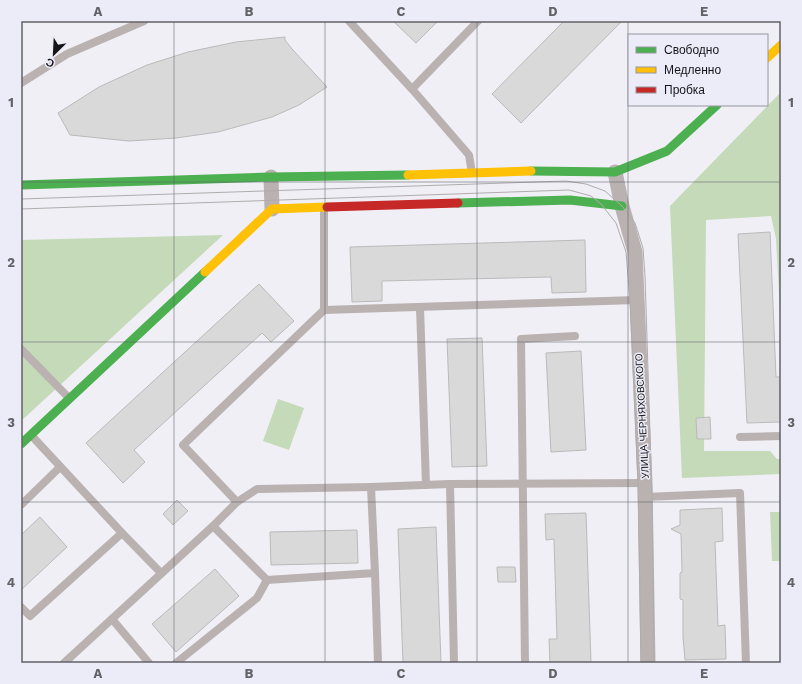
<svg xmlns="http://www.w3.org/2000/svg" width="802" height="684" viewBox="0 0 802 684" font-family="'Work Sans',sans-serif">
<style>
.green{fill:#c5dab9}
.building{fill:#dad9da;stroke:#bbbaba}
.lines{fill:none;stroke-linecap:round;stroke-linejoin:round}
.lane{stroke:#bab1b1;stroke-width:8}
.street{stroke:#bab1b1;stroke-width:15}
.fast{stroke:#4caf50;stroke-width:9}
.slow{stroke:#ffc107;stroke-width:9}
.jam{stroke:#c62828;stroke-width:9}
.tram{stroke:#b0acae;stroke-width:1}
.grid{fill:none;stroke:#616166;stroke-width:1;stroke-opacity:0.55}
.labels{text-anchor:middle;dominant-baseline:central;stroke-width:3;stroke-linejoin:round;paint-order:stroke}
.street-label{font-size:10px;fill:#151519;stroke:#ececf8}
.neatline{fill:none;stroke:#616166;stroke-width:1.5}
.grid-label{font-size:13px;text-anchor:middle;font-weight:bold;fill:#616166}
</style>
<rect width="100%" height="100%" fill="#efeff5"/>
<g class="green">
<path d="M 781,92 L 781,328 L 776,239 L 771,216 L 706,220 L 704,451 L 770,451 L 777,459 L 781,459 L 781,474 L 682,478 L 670,206 Z"/>
<path d="M 223,235 L 33,410 L 21,421 L 21,240 Z"/>
<path d="M 278,399 L 304,408 L 289,450 L 263,441 Z"/>
<path d="M 770,512 L 781,512 L 781,561 L 772,561 Z"/>
</g>
<g class="building">
<path d="M 393,21 L 438,21 L 416,43 Z"/>
<path d="M 564,21 L 622,21 L 521,123 L 492,94 Z"/>
<path d="M 285,37 L 285,40 L 292,49 L 327,87 L 299,105 L 272,117 L 218,132 L 176,138 L 129,141 L 70,135 L 58,113 L 99,87 L 147,65 L 188,52 L 236,42 Z"/>
<path d="M 770,232 L 776,377 L 781,377 L 781,422 L 747,423 L 738,234 Z"/>
<path d="M 585,240 L 586,292 L 552,293 L 551,277 L 382,281 L 382,301 L 352,302 L 350,247 Z"/>
<path d="M 259,284 L 294,321 L 271,342 L 262,333 L 134,450 L 145,462 L 123,483 L 86,443 Z"/>
<path d="M 482,338 L 487,466 L 452,467 L 447,339 Z"/>
<path d="M 581,351 L 586,450 L 551,452 L 546,353 Z"/>
<path d="M 710,417 L 711,439 L 697,439 L 696,418 Z"/>
<path d="M 177,500 L 188,511 L 173,525 L 163,514 Z"/>
<path d="M 722,508 L 723,541 L 715,542 L 718,626 L 725,625 L 726,659 L 685,660 L 683,637 L 683,600 L 680,599 L 680,573 L 682,572 L 681,534 L 671,529 L 680,525 L 680,510 Z"/>
<path d="M 586,513 L 591,663 L 550,663 L 549,639 L 557,639 L 554,539 L 546,540 L 545,514 Z"/>
<path d="M 40,517 L 67,547 L 21,590 L 21,535 Z"/>
<path d="M 436,527 L 441,663 L 403,663 L 398,529 Z"/>
<path d="M 357,530 L 358,563 L 271,565 L 270,532 Z"/>
<path d="M 497,567 L 515,567 L 516,582 L 498,582 Z"/>
<path d="M 215,569 L 239,596 L 176,652 L 152,624 Z"/>
</g>
<g class="lines">
<g class="lane">
<path d="M 349,21 L 412,89 L 469,155 L 472,173"/>
<path d="M 21,83 L 67,54 L 144,21"/>
<path d="M 412,89 L 478,21"/>
<path d="M 324,209 L 324,310"/>
<path d="M 420,307 L 426,485"/>
<path d="M 21,349 L 69,398"/>
<path d="M 740,437 L 781,436"/>
<path d="M 450,484 L 454,663"/>
<path d="M 645,497 L 740,493 L 746,663"/>
<path d="M 237,502 L 257,489 L 371,487 L 450,484 L 645,483"/>
<path d="M 21,505 L 60,467"/>
<path d="M 122,533 L 161,573"/>
<path d="M 375,573 L 378,663"/>
<path d="M 267,580 L 375,573 L 371,487"/>
<path d="M 21,607 L 30,616 L 122,533 L 31,435"/>
<path d="M 112,619 L 149,663"/>
<path d="M 64,663 L 213,526 L 237,502 L 183,445 L 324,310 L 637,300"/>
<path d="M 176,663 L 257,598 L 267,580 L 213,526"/>
<path d="M 525,663 L 521,339 L 575,336"/>
</g>
<g class="street">
<path d="M 615,172 L 622,206 L 635,252 L 645,483 L 648,663"/>
<path d="M 271,177 L 272,209"/>
</g>
<g class="fast">
<path d="M 531,171 L 615,172 L 667,151 L 717,105"/>
<path d="M 21,185 L 271,177 L 408,175"/>
<path d="M 458,203 L 570,200 L 622,206"/>
<path d="M 21,444 L 205,272"/>
</g>
<g class="slow">
<path d="M 767,58 L 781,45"/>
<path d="M 408,175 L 531,171"/>
<path d="M 205,272 L 272,209 L 327,207"/>
</g>
<path class="jam" d="M 327,207 L 458,203"/>
<g class="tram">
<path d="M 21,199 L 566,181 L 586,184 L 605,191 L 622,206 L 635,223 L 643,248 L 645,276 L 652,497 L 654,663"/>
<path d="M 21,209 L 569,190 L 591,196 L 601,204 L 616,223 L 626,252 L 630,301 L 638,483 L 641,663"/>
</g>
</g>
<path class="grid" d="M 174,21 L 174,663M 325,21 L 325,663M 477,21 L 477,663M 628,21 L 628,663M 21,182 L 781,182M 21,342 L 781,342M 21,502 L 781,502"/>
<g class="labels">
<g class="street-label">
<text transform="translate(642 416) rotate(-93)">УЛИЦА ЧЕРНЯХОВСКОГО</text>
</g>
</g>
<rect width="802" height="684" fill="none" stroke="#ececf8" stroke-width="44"/>
<rect x="628" y="34" width="140" height="72" fill="#ececf8" stroke="#96969f"/>
<rect x="636" y="47" width="20" height="6" fill="#4caf50" stroke="#96969f"/>
<text x="664" y="54" font-size="12" fill="#151519">Свободно</text>
<rect x="636" y="67" width="20" height="6" fill="#ffc107" stroke="#96969f"/>
<text x="664" y="74" font-size="12" fill="#151519">Медленно</text>
<rect x="636" y="87" width="20" height="6" fill="#c62828" stroke="#96969f"/>
<text x="664" y="94" font-size="12" fill="#151519">Пробка</text>
<g transform="translate(54 54) rotate(204)" stroke="#ececf8" stroke-width="3" paint-order="stroke">
<path d="M0-3L7 15L0 10L-7 15Z" fill="#151519"/>
<text y="-6" font-size="11" font-weight="bold" text-anchor="middle" fill="#151519">С</text>
</g>
<rect x="22" y="22" width="758" height="640" class="neatline"/>
<g class="grid-label">
<text x="98" y="16">A</text>
<text x="249" y="16">B</text>
<text x="401" y="16">C</text>
<text x="553" y="16">D</text>
<text x="704" y="16">E</text>
<text x="11" y="107">1</text>
<text x="791" y="107">1</text>
<text x="11" y="267">2</text>
<text x="791" y="267">2</text>
<text x="11" y="427">3</text>
<text x="791" y="427">3</text>
<text x="11" y="587">4</text>
<text x="791" y="587">4</text>
<text x="98" y="678">A</text>
<text x="249" y="678">B</text>
<text x="401" y="678">C</text>
<text x="553" y="678">D</text>
<text x="704" y="678">E</text>
</g>
</svg>
